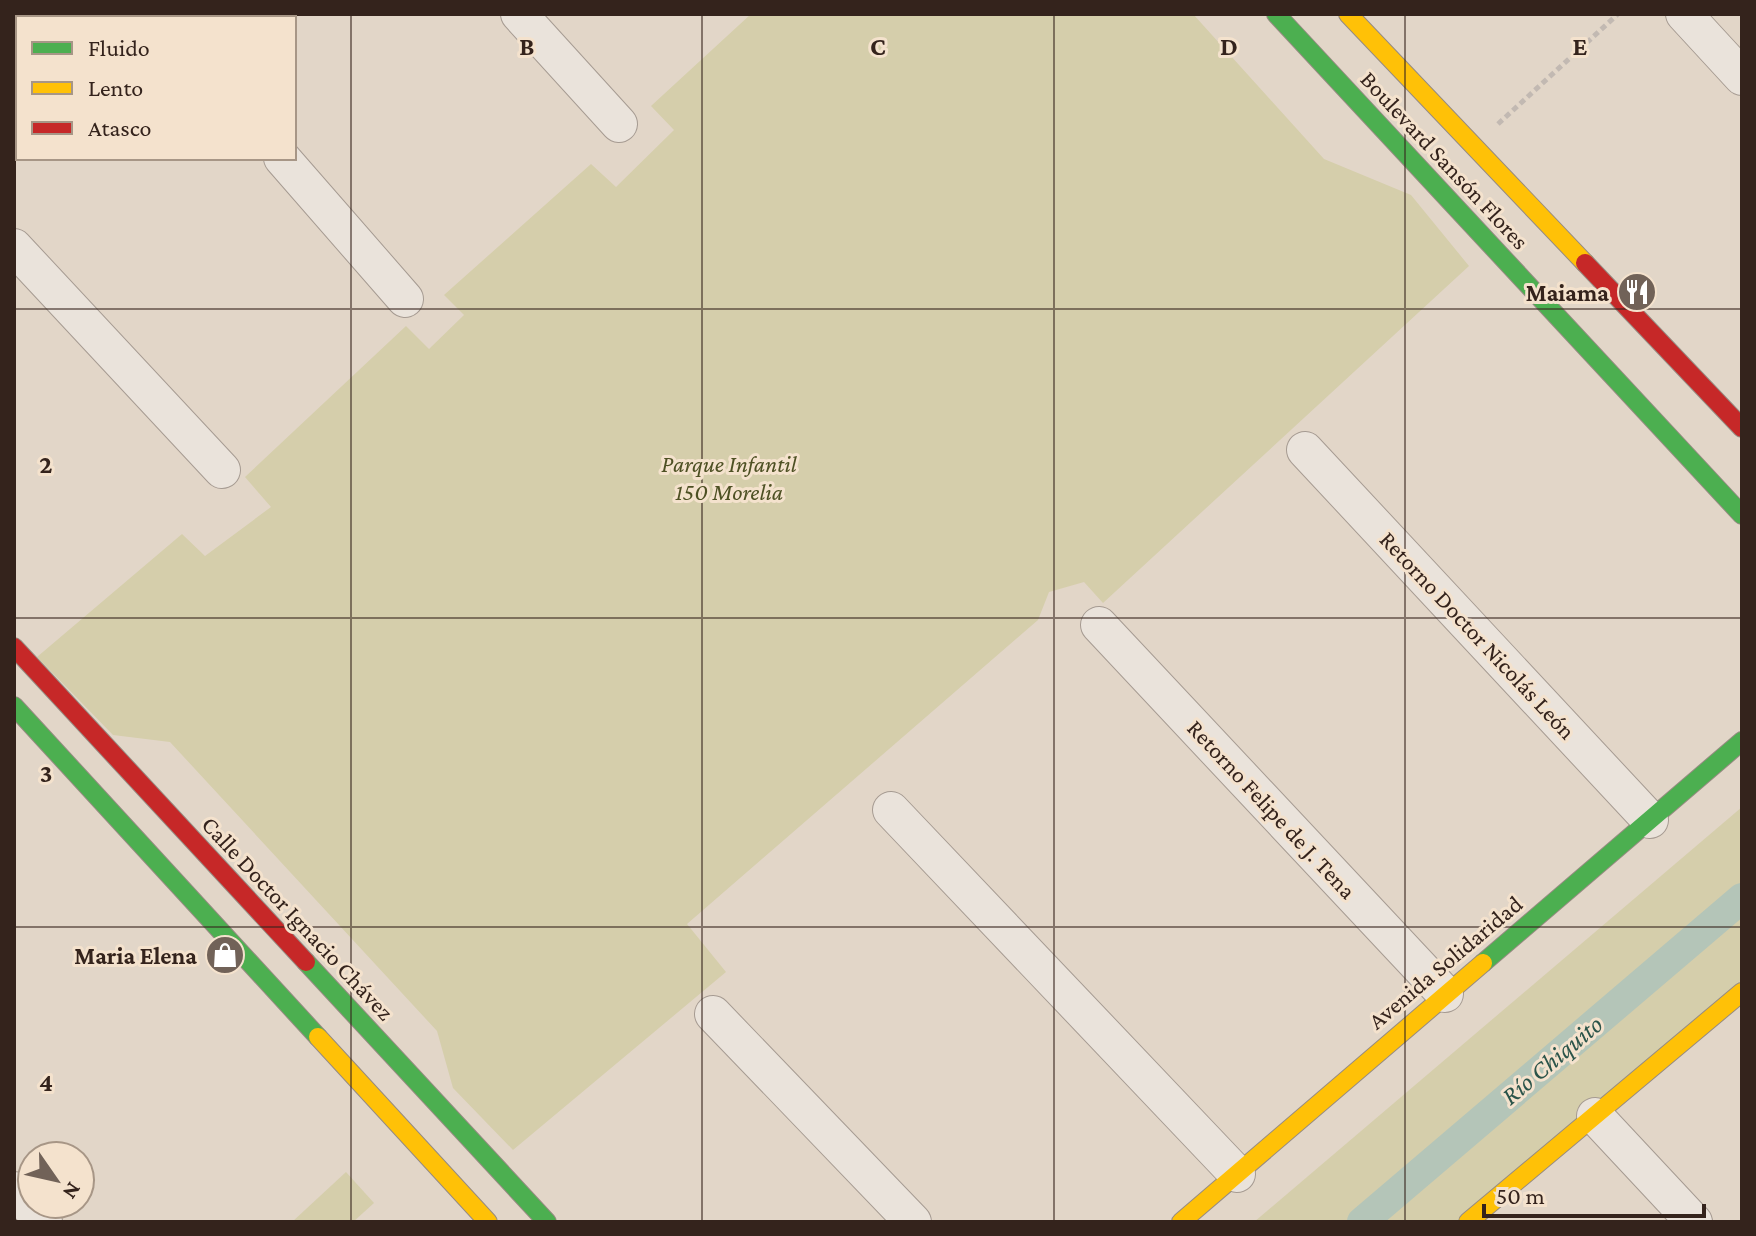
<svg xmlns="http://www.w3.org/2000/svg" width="1756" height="1236" viewBox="0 0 1756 1236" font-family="'Crimson Pro',serif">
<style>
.green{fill:#d5ceab}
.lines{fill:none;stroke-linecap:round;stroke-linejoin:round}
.canal{stroke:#b4c5b8;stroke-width:30}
.street-casing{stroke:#a69b92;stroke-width:38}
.fast-casing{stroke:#968b82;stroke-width:20}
.slow-casing{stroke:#968b82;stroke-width:20}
.jam-casing{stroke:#968b82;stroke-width:20}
.path{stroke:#c2b9b2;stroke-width:5;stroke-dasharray:6 4;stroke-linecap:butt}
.street{stroke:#eae3db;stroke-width:36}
.fast{stroke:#4caf50;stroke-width:18}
.slow{stroke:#ffc107;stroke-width:18}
.jam{stroke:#c62828;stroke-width:18}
.grid{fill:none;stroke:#34231c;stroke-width:2;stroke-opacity:0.55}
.labels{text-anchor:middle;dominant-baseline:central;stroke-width:6;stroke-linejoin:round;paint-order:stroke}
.street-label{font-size:24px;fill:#34231c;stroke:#f4e2cd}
.poi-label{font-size:24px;font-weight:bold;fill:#34231c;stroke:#f4e2cd;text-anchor:end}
.park-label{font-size:24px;font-style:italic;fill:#4d5023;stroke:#f4e2cd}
.water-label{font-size:26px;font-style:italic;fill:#2b544a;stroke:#f4e2cd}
.grid-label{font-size:26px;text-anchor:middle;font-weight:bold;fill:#34231c;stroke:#f4e2cd;stroke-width:6;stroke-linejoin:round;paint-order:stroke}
</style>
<rect width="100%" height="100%" fill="#e2d6c8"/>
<g class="green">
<path d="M 751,14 L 1193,14 L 1324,159 L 1411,195 L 1469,266 L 1103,603 L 1084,582 L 1049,592 L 1038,620 L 687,924 L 726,972 L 513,1150 L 453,1088 L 437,1031 L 170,742 L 113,735 L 37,657 L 182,534 L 205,556 L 271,507 L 245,477 L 406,326 L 429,349 L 464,315 L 444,295 L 591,164 L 616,187 L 674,130 L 651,106 Z"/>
<path d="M 1742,807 L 1742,995 L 1475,1222 L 1254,1222 Z"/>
<path d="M 346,1172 L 374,1203 L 353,1222 L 292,1222 Z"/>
</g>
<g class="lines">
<path class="canal" d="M 1362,1222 L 1742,898"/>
<defs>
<g id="street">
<path d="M 156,14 L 160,18"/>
<path d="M 519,14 L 619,124"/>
<path d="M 1684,14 L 1742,77"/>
<path d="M 282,158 L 405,299"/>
<path d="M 14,247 L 222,470"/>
<path d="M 1305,450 L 1650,820"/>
<path d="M 1099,625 L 1445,994"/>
<path d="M 891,810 L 1237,1174"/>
<path d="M 713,1014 L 913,1222"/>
<path d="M 1595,1116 L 1694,1222"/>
<path d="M 14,1190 L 44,1222"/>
</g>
<g id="fast">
<path d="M 1276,14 L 1742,515"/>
<path d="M 14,26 L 18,19"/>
<path d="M 14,706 L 318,1037"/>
<path d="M 306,962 L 547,1222"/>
<path d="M 1483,963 L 1742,741"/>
</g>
<g id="slow">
<path d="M 1348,14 L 1585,263"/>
<path d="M 318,1037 L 488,1222"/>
<path d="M 1181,1222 L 1483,963"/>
<path d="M 1468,1222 L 1742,992"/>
</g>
<g id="jam">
<path d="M 1585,263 L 1742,428"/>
<path d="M 14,647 L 306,962"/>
</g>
</defs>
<use href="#street" class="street-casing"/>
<use href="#fast" class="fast-casing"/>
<use href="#slow" class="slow-casing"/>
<use href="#jam" class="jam-casing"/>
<path class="path" d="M 1498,124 L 1618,14"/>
<use href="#street" class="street"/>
<use href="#fast" class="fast"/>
<use href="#slow" class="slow"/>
<use href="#jam" class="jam"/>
</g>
<path class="grid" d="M 351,14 L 351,1222M 702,14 L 702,1222M 1054,14 L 1054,1222M 1405,14 L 1405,1222M 14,309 L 1742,309M 14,618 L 1742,618M 14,927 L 1742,927"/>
<defs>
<symbol id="restaurant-disc" viewBox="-11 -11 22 22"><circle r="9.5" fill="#716258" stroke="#f4e2cd"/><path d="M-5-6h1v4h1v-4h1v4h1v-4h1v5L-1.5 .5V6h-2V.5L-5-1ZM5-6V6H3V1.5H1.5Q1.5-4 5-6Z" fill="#fff"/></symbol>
<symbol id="shop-disc" viewBox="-11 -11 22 22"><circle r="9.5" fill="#716258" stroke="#f4e2cd"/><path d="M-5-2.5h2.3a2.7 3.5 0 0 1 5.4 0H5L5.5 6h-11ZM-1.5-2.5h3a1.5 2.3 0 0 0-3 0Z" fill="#fff"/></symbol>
</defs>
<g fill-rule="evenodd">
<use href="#restaurant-disc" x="1615" y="270" width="44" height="44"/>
<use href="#shop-disc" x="203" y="933" width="44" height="44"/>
</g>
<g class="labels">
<g class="street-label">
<text transform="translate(1445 160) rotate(47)">Boulevard Sansón Flores</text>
<text transform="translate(1478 635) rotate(47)">Retorno Doctor Nicolás León</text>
<text transform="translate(1272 809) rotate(47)">Retorno Felipe de J. Tena</text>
<text transform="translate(298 918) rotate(47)">Calle Doctor Ignacio Chávez</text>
<text transform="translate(1445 962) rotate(-40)">Avenida Solidaridad</text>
</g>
<g class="poi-label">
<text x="1609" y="292">Maiama</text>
<text x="197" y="955">Maria Elena</text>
</g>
<g class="park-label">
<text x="729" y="463">Parque Infantil<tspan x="729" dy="28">150 Morelia</tspan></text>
</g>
<g class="water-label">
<text transform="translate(1552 1060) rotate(-40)">Río Chiquito</text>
</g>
</g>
<g class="grid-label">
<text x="527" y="55">B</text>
<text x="878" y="55">C</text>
<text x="1229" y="55">D</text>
<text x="1580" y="55">E</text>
<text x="46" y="473">2</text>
<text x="46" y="782">3</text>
<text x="46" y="1091">4</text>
</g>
<rect width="1756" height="1236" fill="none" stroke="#34231c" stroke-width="32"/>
<rect x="16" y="16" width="280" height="144" fill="#f4e2cd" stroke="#a79686" stroke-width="2"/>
<rect x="32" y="42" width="40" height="12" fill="#4caf50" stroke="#a79686" stroke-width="2"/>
<text x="88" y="56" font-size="24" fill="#34231c">Fluido</text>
<rect x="32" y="82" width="40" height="12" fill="#ffc107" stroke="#a79686" stroke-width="2"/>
<text x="88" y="96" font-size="24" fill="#34231c">Lento</text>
<rect x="32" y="122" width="40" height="12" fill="#c62828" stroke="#a79686" stroke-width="2"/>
<text x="88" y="136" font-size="24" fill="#34231c">Atasco</text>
<g transform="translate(56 1180) rotate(124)"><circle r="38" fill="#f4e2cd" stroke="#a79686" stroke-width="2"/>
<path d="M0-6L14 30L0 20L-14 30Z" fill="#716258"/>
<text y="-12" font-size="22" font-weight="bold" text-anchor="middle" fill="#34231c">N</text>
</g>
<path d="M1484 1204v12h220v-12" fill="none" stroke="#34231c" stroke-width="4"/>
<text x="1496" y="1204" font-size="24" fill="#34231c" stroke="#f4e2cd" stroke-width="6" paint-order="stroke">50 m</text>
</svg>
